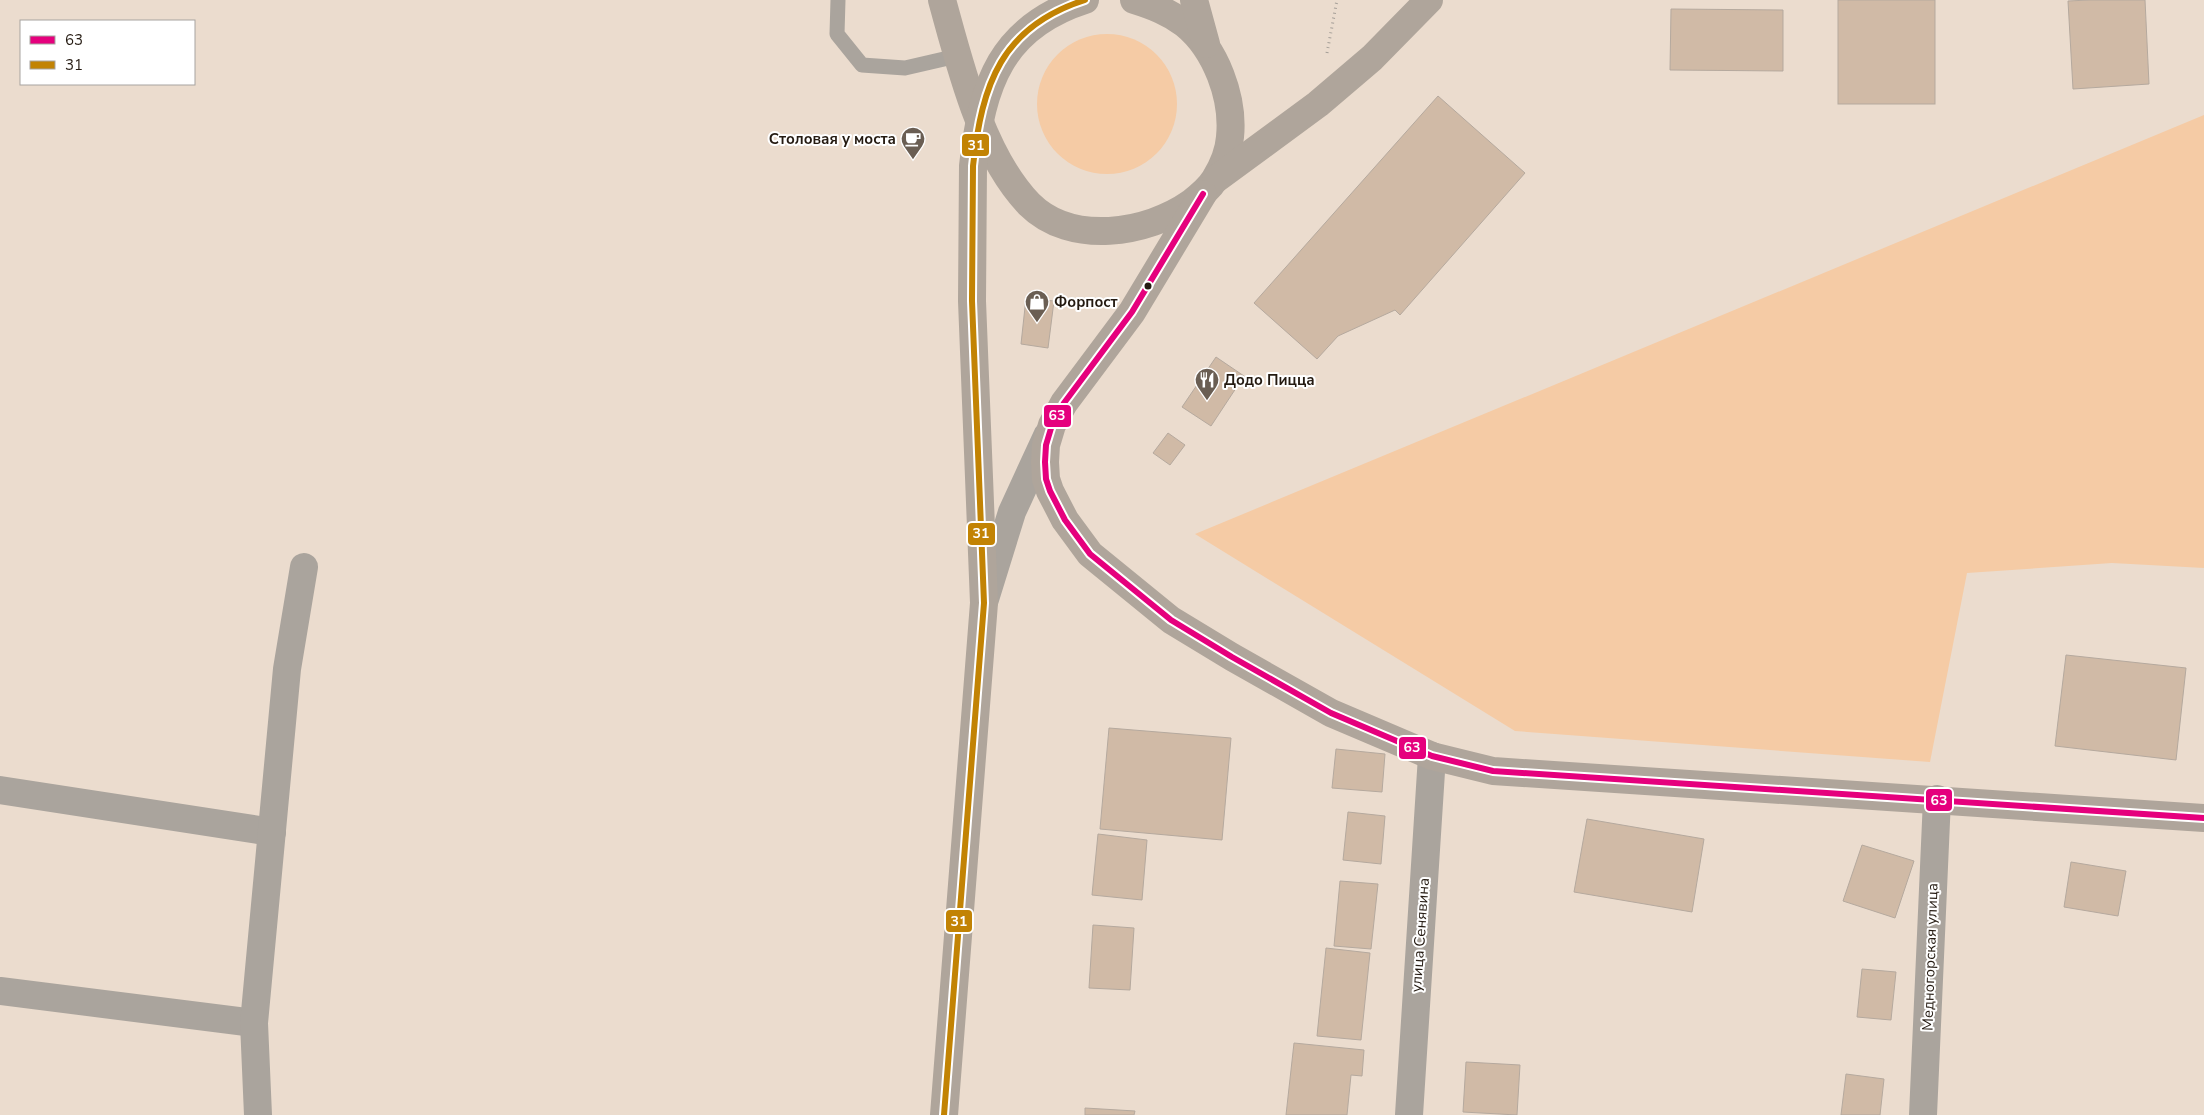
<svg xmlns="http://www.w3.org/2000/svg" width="2204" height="1115" viewBox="0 0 2204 1115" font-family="'Nunito Sans',sans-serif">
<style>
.green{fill:#f5cba5}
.building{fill:#d0baa6;stroke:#b5a99e}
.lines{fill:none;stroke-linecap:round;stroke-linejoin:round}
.path{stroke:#a59f98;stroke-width:3;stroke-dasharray:1 4;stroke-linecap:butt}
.service{stroke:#aaa49d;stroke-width:15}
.minor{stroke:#aaa49d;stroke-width:28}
.primary{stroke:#afa59b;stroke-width:28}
.bus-1-casing{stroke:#fff;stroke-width:10}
.bus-2-casing{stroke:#fff;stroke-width:10}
.bus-1{stroke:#e5007d;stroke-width:6}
.bus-2{stroke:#c28304;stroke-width:6}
.bus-dot{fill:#241a11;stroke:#fff;stroke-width:2}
.labels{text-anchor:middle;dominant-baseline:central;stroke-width:4;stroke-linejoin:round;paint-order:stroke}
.poi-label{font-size:15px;font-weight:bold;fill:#241a11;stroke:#fff;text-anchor:start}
.street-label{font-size:15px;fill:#241a11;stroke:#fff}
.line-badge{stroke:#fff;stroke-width:2}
.badge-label{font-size:14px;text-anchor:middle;font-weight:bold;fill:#fff}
</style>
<rect width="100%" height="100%" fill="#ebdcce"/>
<g class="green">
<circle cx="1107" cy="104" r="70"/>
<path d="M 2204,115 L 2204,568 L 2112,563 L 1967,573 L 1930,762 L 1515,731 L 1195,534 Z"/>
</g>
<g class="building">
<rect x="1838" y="0" width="97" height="104"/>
<path d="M 2089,0 L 2145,0 L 2149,84 L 2073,89 L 2068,1 Z"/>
<path d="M 1671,9 L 1783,10 L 1783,71 L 1670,70 Z"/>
<path d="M 1438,96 L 1525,173 L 1400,315 L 1395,310 L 1338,336 L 1317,359 L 1254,303 Z"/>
<path d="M 1026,298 L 1054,301 L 1048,348 L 1021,344 Z"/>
<path d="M 1216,357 L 1244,376 L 1211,426 L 1182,407 Z"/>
<path d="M 1168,433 L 1185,445 L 1170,465 L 1153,453 Z"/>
<path d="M 2066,655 L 2186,668 L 2176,760 L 2055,746 Z"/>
<path d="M 1109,728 L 1231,738 L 1222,840 L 1100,829 Z"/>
<path d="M 1336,749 L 1385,754 L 1382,792 L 1332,788 Z"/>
<path d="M 1348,812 L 1385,816 L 1381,864 L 1343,860 Z"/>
<path d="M 1587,819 L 1704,839 L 1692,912 L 1574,892 Z"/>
<path d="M 1098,834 L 1147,840 L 1142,900 L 1092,895 Z"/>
<path d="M 1862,845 L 1914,861 L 1895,918 L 1843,901 Z"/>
<path d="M 2071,862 L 2126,871 L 2118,916 L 2064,907 Z"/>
<path d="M 1340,881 L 1378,884 L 1371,949 L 1334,946 Z"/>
<path d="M 1093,925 L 1134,928 L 1130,990 L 1089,988 Z"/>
<path d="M 1326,948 L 1370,953 L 1361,1040 L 1317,1036 Z"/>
<path d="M 1862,969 L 1896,972 L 1891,1020 L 1857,1017 Z"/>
<path d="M 1294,1043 L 1364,1050 L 1362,1076 L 1351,1075 L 1347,1115 L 1286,1115 Z"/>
<path d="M 1466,1062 L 1520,1065 L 1517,1115 L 1463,1112 Z"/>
<path d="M 1846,1074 L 1884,1079 L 1880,1115 L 1841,1115 Z"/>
<path d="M 1085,1108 L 1135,1111 L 1134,1115 L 1085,1115 Z"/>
</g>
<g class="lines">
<path class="path" d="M 1327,53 L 1337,0"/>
<path class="service" d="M 838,0 L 837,34 L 862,65 L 905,68 L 957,56"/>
<g class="minor">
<path d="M 985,599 L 1012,512 L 1047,436"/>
<path d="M 0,790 L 272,832"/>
<path d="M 0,991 L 254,1023"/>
<path d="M 258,1115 L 254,1023 L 287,669 L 304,567"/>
<path d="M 1409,1115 L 1432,756"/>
<path d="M 1923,1115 L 1937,799"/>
</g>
<g class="primary">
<path d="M 942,0 C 960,65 981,154 1029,204 C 1071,246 1147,234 1191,203 C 1200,196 1209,189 1215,179 C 1223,166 1229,151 1230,137 C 1234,98 1216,49 1185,24 C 1169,12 1153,6 1134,0"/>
<path d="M 1194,0 L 1206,44"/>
<path d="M 1216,179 L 1318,104 L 1372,58 L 1429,0"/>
<path d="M 1203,194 L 1132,312 L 1064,403 L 1052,425 L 1046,445 L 1045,462 L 1046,479 L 1050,491 L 1065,520 L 1090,554 L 1171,620 L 1232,657 L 1331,713 L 1432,756 L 1493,771 L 2204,818"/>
<path d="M 944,1115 L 984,603 L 972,301 L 973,166 C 982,84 1001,27 1085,0"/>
</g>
<defs>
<path id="bus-1" d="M 1203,194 L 1132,312 L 1064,403 L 1052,425 L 1046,445 L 1045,462 L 1046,479 L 1050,491 L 1065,520 L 1090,554 L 1171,620 L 1232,657 L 1331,713 L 1432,756 L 1493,771 L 2204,818"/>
<path id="bus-2" d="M 944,1115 L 984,603 L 972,301 L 973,166 C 982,84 1001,27 1085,0"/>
</defs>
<use href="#bus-1" class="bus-1-casing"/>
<use href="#bus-2" class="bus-2-casing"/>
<use href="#bus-1" class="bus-1"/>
<use href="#bus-2" class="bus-2"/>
</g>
<defs>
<symbol id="cafe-pin" viewBox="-11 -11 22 30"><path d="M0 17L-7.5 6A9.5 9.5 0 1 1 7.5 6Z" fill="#6a5e53" stroke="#fff"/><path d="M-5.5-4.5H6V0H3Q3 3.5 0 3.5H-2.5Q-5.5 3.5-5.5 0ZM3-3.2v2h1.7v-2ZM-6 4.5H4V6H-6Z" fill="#fff"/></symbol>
<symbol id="shop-pin" viewBox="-11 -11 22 30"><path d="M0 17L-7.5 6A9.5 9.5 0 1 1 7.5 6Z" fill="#6a5e53" stroke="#fff"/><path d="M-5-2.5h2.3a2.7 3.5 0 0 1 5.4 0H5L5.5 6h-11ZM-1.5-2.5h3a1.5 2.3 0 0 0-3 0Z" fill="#fff"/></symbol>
<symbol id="restaurant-pin" viewBox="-11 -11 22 30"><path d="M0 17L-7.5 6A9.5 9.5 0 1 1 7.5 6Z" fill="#6a5e53" stroke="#fff"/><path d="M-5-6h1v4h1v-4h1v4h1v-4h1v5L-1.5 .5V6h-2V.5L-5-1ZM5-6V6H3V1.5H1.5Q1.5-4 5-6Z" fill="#fff"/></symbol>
</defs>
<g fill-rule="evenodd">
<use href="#cafe-pin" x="899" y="125" width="28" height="38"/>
<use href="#shop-pin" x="1023" y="288" width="28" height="38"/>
<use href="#restaurant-pin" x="1193" y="366" width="28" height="38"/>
</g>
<circle class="bus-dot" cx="1148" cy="286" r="4.5"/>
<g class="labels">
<g class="poi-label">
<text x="896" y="139" text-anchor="end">Столовая у моста</text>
<text x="1054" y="302">Форпост</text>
<text x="1224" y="380">Додо Пицца</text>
</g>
<g class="street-label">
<text transform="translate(1420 935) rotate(-86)">улица Сенявина</text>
<text transform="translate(1930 957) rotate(-88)">Медногорская улица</text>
</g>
</g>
<g class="line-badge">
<rect x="961" y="133" width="29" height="24" rx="5" fill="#c28304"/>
<rect x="1043" y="404" width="29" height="24" rx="5" fill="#e5007d"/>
<rect x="967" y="522" width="29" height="24" rx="5" fill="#c28304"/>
<rect x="1398" y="736" width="29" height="24" rx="5" fill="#e5007d"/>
<rect x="1925" y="788" width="28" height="24" rx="5" fill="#e5007d"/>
<rect x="945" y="909" width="28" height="24" rx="5" fill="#c28304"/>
</g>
<g class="badge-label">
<text x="976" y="150">31</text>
<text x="1057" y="420">63</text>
<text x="981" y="538">31</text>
<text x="1412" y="752">63</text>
<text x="1939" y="805">63</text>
<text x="959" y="926">31</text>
</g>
<rect x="20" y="20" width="175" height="65" fill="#ffffff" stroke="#a7a3a0"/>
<rect x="30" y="36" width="25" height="8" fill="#e5007d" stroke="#a7a3a0"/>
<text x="65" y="45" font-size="15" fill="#241a11">63</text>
<rect x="30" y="61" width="25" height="8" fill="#c28304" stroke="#a7a3a0"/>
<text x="65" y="70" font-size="15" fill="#241a11">31</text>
</svg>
